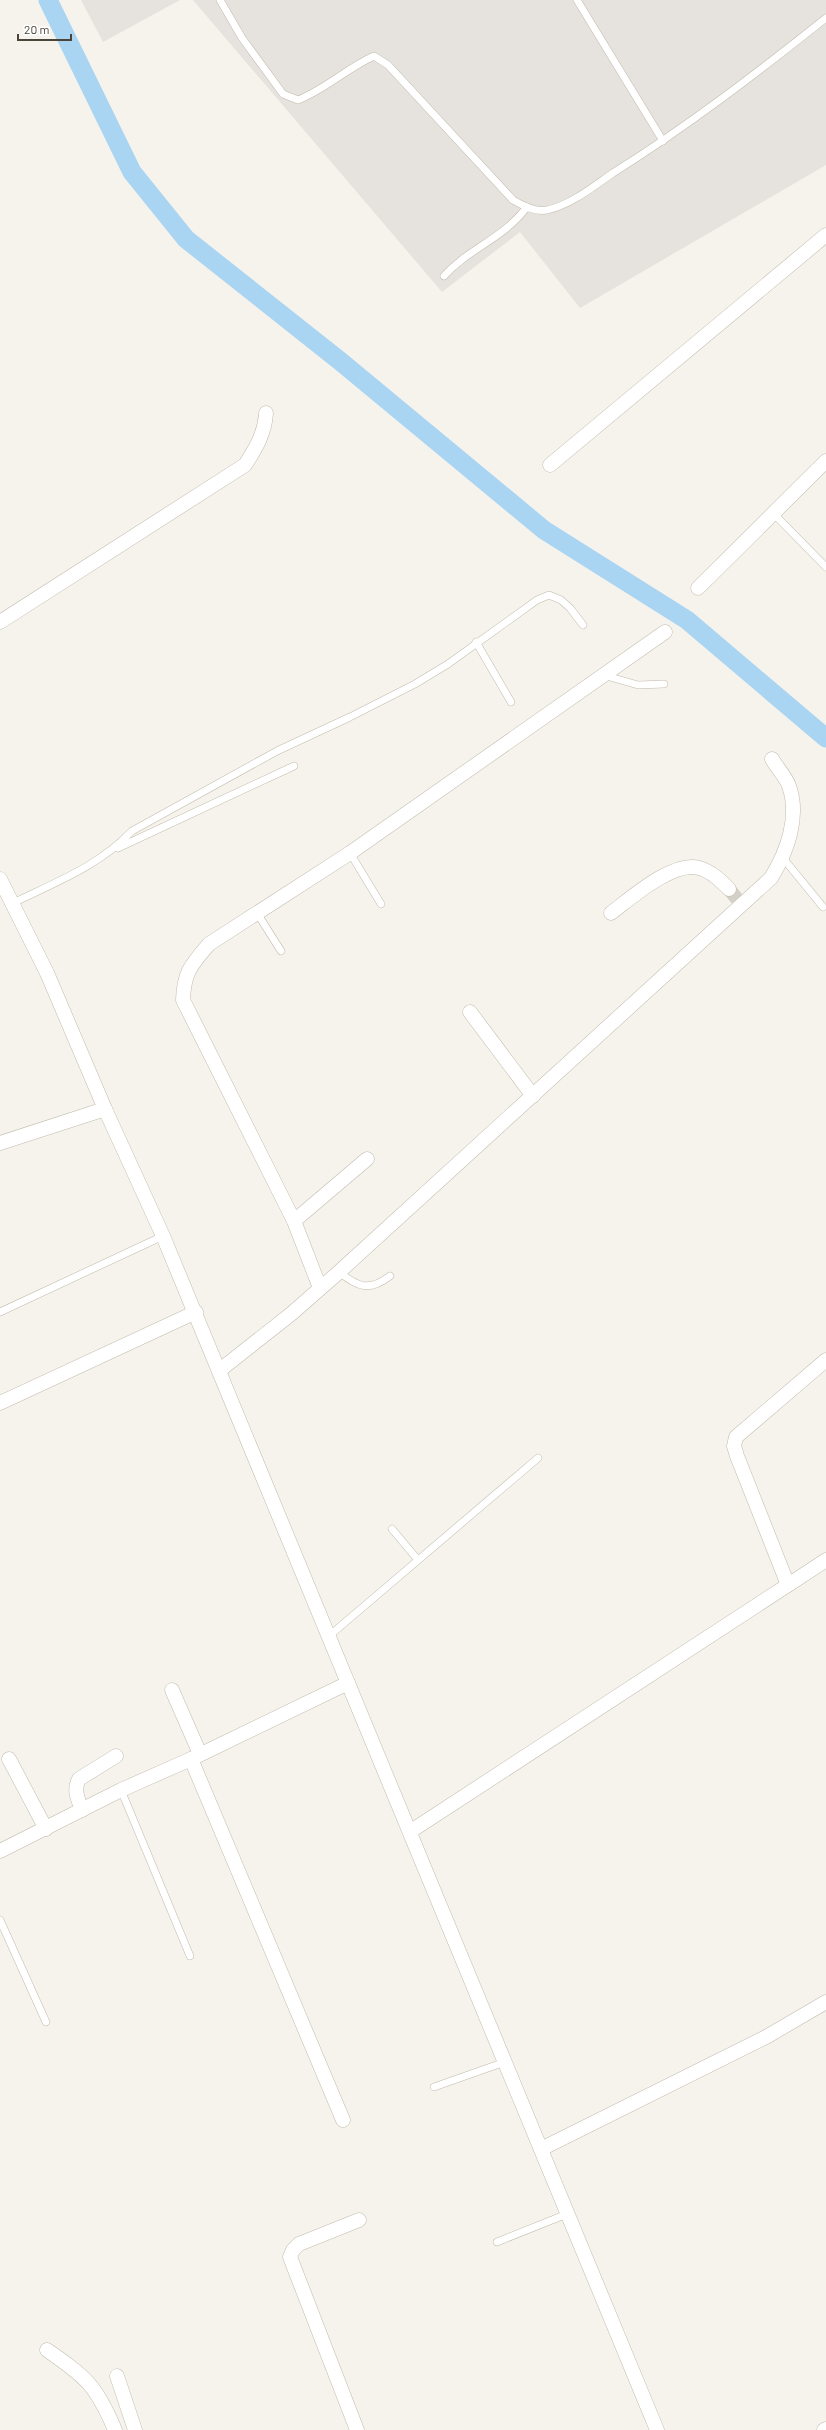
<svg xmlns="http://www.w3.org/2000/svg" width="826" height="2430" viewBox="0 0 826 2430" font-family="Barlow,sans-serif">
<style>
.industrial{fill:#e6e2dd}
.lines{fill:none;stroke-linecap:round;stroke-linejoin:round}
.canal{stroke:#a9d4f2;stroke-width:19}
.minor-tunnel{stroke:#d4d0c8;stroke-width:14;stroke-dasharray:14 7;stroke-linecap:butt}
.service-casing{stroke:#c2bbae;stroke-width:8}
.minor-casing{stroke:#c2bbae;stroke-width:15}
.service{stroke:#fff;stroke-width:7}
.minor{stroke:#fff;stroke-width:14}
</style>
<rect width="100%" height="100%" fill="#f6f3ec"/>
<g class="industrial">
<path d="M 81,0 L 180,0 L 103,42 Z"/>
<path d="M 193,0 L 826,0 L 826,165 L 580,308 L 520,232 L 442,292 Z"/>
</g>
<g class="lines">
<path class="canal" d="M 48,0 L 132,172 L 186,239 L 340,361 L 544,530 L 687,620 L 826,738"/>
<path class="minor-tunnel" d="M 729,889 L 737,899"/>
<defs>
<g id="service">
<path d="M 220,0 L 242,38 L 283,94 L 298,100 C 326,89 347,68 374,56 L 388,65 L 513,200 C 524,206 534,212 547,210 C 571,205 594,186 613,173 C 688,126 757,73 826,18"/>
<path d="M 577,0 L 663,141"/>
<path d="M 444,276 C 470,247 502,240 527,207"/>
<path d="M 773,513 L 826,567"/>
<path d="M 476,642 L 511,702"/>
<path d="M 603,675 L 638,685 L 664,684"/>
<path d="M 118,848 L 294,766"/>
<path d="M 350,853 L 381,904"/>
<path d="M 783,858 L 823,907"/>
<path d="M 13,903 C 56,882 99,866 132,831 L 277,751 L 350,717 L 415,684 L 448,664 L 537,600 L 549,595 L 561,600 L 570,608 L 583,625"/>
<path d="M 257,913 L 281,951"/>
<path d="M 339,1272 C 358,1287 369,1292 390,1276"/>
<path d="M 0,1312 L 163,1236"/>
<path d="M 392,1529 L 418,1560"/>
<path d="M 329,1636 L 538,1458"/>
<path d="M 121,1790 L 190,1956"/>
<path d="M 0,1920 L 46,2022"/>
<path d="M 434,2087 L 505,2062"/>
<path d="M 497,2242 L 567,2214"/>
</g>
<g id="minor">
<path d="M 550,465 L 826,235"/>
<path d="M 698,588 L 826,461"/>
<path d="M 0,622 L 245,465 C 256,448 265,433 266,413"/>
<path d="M 0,879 L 47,973 L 105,1109 L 163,1236 L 657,2430"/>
<path d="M 611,913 C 631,898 674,860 699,868 C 711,871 721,881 729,889"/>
<path d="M 470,1012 L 533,1096"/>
<path d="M 0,1143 L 105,1109"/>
<path d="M 294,1221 L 367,1159"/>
<path d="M 320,1288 L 294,1221 L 183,1000 C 184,972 191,965 209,944 L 350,853 L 665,632"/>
<path d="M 220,1370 L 291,1314 L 339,1272 L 771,878 C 787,852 800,817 789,786 C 786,777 777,768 772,759"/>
<path d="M 0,1403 L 196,1312"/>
<path d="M 788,1585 L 826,1560"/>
<path d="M 172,1690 L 200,1754"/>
<path d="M 9,1759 L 46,1829"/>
<path d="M 191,1759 L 343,2120"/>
<path d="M 82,1810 C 78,1799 73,1790 79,1779 L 116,1756"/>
<path d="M 411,1831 L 788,1585 L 737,1456 L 734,1446 L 736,1437 L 826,1360"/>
<path d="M 0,1851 L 121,1790 L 191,1759 L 348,1683"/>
<path d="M 541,2149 L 766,2037 L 826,2002"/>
<path d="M 47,2350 C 86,2377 96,2385 115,2430"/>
<path d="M 117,2376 L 135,2430"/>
<path d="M 357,2430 L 290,2257 L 293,2250 L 299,2244 L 359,2220"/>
<path d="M 824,2430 L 826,2429"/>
</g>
</defs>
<use href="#service" class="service-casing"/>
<use href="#minor" class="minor-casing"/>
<use href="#service" class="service"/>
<use href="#minor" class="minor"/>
</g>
<path d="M18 34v6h53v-6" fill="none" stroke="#4b4439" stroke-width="2"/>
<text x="24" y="34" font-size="12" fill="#4b4439" stroke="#ffffff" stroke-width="3" paint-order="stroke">20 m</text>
</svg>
